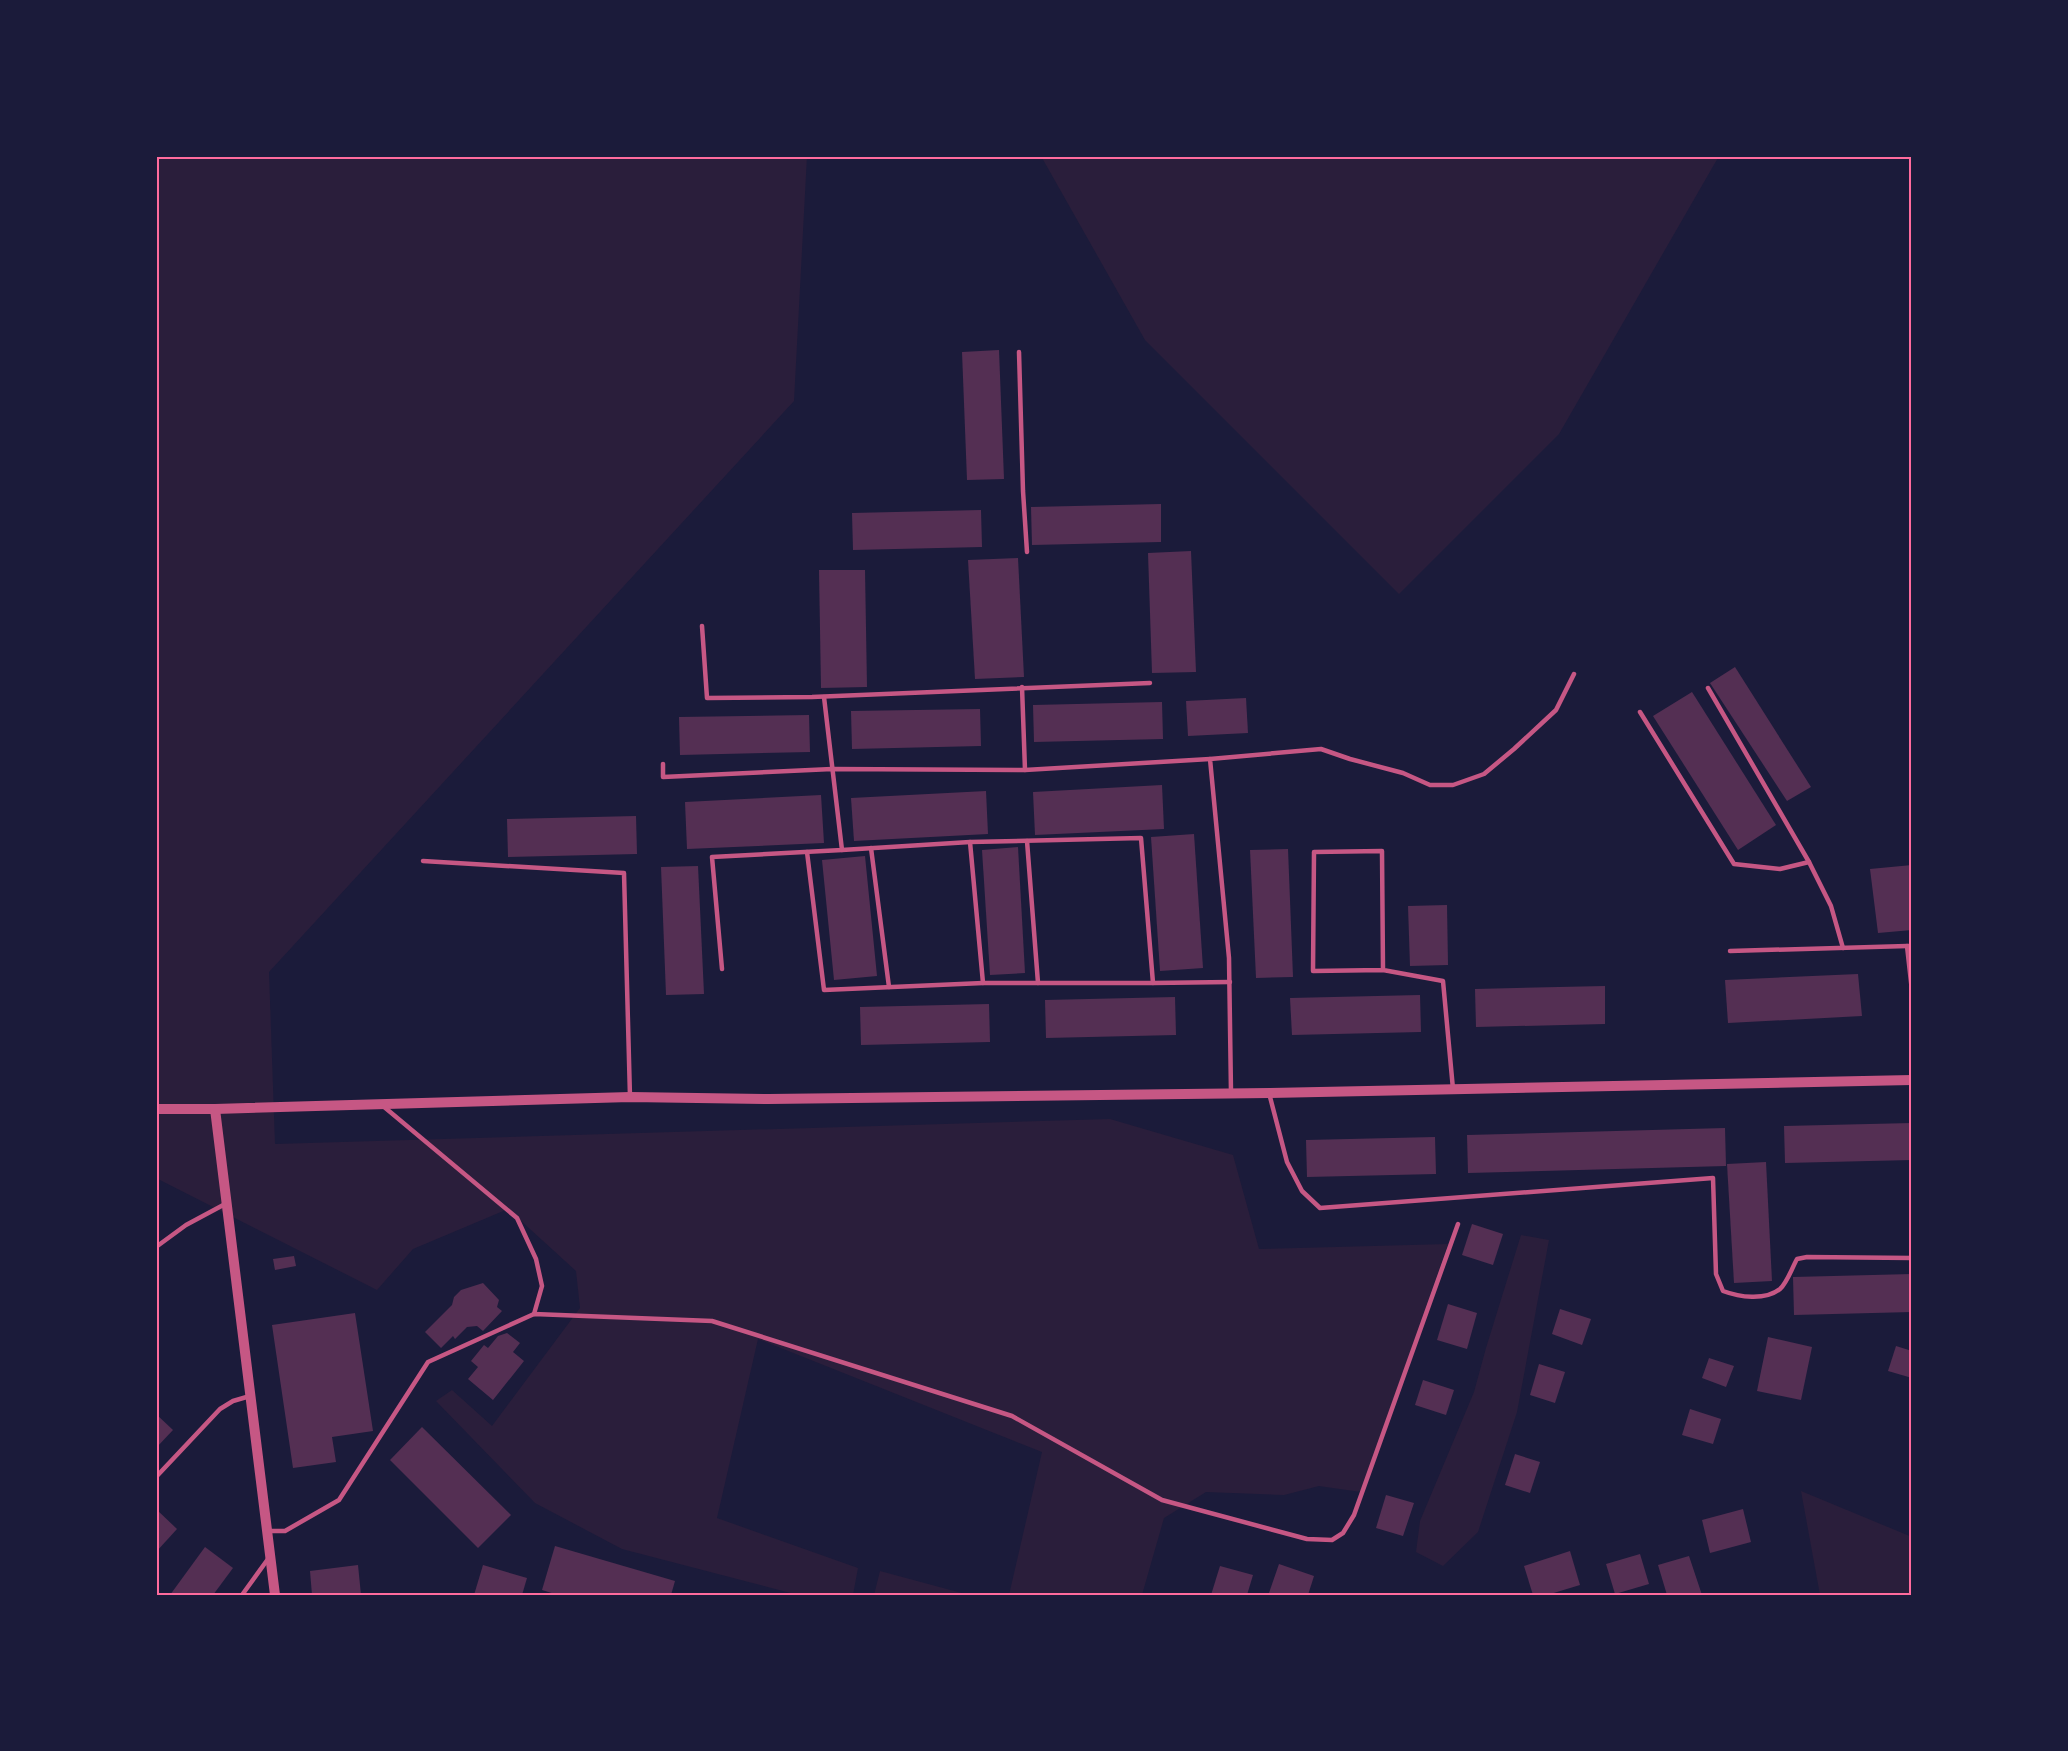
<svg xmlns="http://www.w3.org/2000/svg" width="2068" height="1751" viewBox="0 0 2068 1751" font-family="'DejaVu Sans',sans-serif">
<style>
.green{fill:#2a1e3b}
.building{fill:#542f53}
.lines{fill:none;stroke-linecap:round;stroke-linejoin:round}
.service{stroke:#c65784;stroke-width:4.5}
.tertiary{stroke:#c65784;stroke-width:10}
.neatline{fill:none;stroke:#ff6b9d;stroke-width:2}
</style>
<rect width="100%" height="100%" fill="#1b1b3a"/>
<g class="green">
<path d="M 156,156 L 807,156 L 794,401 L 269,972 L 275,1144 L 1110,1119 L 1233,1155 L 1259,1249 L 1448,1244 L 1361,1492 L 1319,1486 L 1284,1495 L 1206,1492 L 1164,1518 L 1142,1595 L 1009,1595 L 1042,1452 L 758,1339 L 717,1518 L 858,1568 L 853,1595 L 798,1595 L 622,1549 L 535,1503 L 436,1401 L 452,1390 L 492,1426 L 580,1308 L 576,1271 L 508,1209 L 413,1249 L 377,1290 L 156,1178 Z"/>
<path d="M 1041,156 L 1719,156 L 1559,434 L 1399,594 L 1145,340 Z"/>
<path d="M 1521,1235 L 1549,1240 L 1517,1412 L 1478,1532 L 1443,1566 L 1416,1552 L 1420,1521 L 1474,1392 L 1486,1348 Z"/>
<path d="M 1801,1491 L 1912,1537 L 1912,1595 L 1820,1595 Z"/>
<path d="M 880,1571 L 969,1595 L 874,1595 Z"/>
</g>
<g class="building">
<path d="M 999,350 L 1004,479 L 967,480 L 962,352 Z"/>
<path d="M 1161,504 L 1161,542 L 1032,545 L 1031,507 Z"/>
<path d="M 981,510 L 982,547 L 853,550 L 852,513 Z"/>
<path d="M 1191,551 L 1196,672 L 1152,673 L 1148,553 Z"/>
<path d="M 1018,558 L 1024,677 L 975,679 L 968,560 Z"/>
<path d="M 819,570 L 865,570 L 867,687 L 821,688 Z"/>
<path d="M 1735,667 L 1811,787 L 1787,801 L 1710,683 Z"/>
<path d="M 1692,692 L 1776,825 L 1738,850 L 1653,716 Z"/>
<path d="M 1246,698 L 1248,733 L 1188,736 L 1186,701 Z"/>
<path d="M 1162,702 L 1163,739 L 1034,742 L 1033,705 Z"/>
<path d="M 980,709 L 981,746 L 852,749 L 851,711 Z"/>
<path d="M 809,715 L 810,752 L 680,755 L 679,717 Z"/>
<path d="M 1162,785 L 1164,829 L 1035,835 L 1033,792 Z"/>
<path d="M 986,791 L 988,834 L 854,841 L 851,798 Z"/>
<path d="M 821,795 L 824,843 L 687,849 L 685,802 Z"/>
<path d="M 636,816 L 637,854 L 508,857 L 507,819 Z"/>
<path d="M 1194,834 L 1203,968 L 1160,971 L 1151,837 Z"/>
<path d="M 1018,847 L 1025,973 L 990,975 L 982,850 Z"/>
<path d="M 1288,849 L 1293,977 L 1256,978 L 1250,850 Z"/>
<path d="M 865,856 L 877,976 L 834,980 L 822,860 Z"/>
<path d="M 1912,865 L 1912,930 L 1878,933 L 1870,869 Z"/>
<path d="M 698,866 L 704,994 L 666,995 L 661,867 Z"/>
<path d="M 1447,905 L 1448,965 L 1410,966 L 1408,906 Z"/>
<path d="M 1858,974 L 1862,1016 L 1728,1023 L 1725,980 Z"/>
<path d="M 1605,986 L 1605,1024 L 1476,1027 L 1475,989 Z"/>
<path d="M 1420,995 L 1421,1032 L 1292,1035 L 1290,998 Z"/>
<path d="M 1175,997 L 1176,1035 L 1046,1038 L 1045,1000 Z"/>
<path d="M 989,1004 L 990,1042 L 861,1045 L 860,1007 Z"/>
<path d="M 1912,1123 L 1912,1160 L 1785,1163 L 1784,1126 Z"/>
<path d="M 1725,1128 L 1726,1166 L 1468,1173 L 1467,1135 Z"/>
<path d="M 1435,1137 L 1436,1174 L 1307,1177 L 1306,1140 Z"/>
<path d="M 1766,1162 L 1772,1281 L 1734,1283 L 1727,1164 Z"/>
<path d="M 1472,1224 L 1503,1234 L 1493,1265 L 1462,1255 Z"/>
<path d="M 294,1256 L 296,1266 L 275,1270 L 273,1259 Z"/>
<path d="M 1912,1274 L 1912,1312 L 1794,1315 L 1793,1277 Z"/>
<path d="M 483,1283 L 499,1300 L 497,1307 L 502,1311 L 483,1331 L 477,1326 L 467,1327 L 455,1339 L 453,1336 L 441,1348 L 425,1332 L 452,1305 L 454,1297 L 461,1290 Z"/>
<path d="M 1448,1304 L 1477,1313 L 1467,1349 L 1437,1340 Z"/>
<path d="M 1560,1309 L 1591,1319 L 1582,1345 L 1552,1334 Z"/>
<path d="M 355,1313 L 373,1431 L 332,1437 L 336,1462 L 293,1468 L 272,1325 Z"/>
<path d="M 507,1333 L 520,1343 L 513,1352 L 524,1361 L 493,1400 L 468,1379 L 478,1367 L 471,1361 L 484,1345 L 488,1348 L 498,1336 Z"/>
<path d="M 1768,1337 L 1812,1347 L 1801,1400 L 1757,1391 Z"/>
<path d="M 1896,1346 L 1912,1351 L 1912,1378 L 1888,1371 Z"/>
<path d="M 1709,1358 L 1734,1366 L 1726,1387 L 1702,1378 Z"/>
<path d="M 1539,1364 L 1565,1372 L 1555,1403 L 1530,1395 Z"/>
<path d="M 1423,1380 L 1454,1390 L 1446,1415 L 1415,1405 Z"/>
<path d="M 1690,1409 L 1721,1419 L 1713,1444 L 1682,1435 Z"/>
<path d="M 156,1414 L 173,1430 L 156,1448 Z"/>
<path d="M 422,1427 L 511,1515 L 478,1548 L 390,1460 Z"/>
<path d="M 1515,1454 L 1540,1462 L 1530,1493 L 1505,1485 Z"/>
<path d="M 1386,1495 L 1414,1503 L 1403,1536 L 1376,1528 Z"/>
<path d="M 156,1509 L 177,1529 L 156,1552 Z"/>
<path d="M 1743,1509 L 1751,1542 L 1710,1553 L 1702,1520 Z"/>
<path d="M 555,1546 L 675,1581 L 671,1595 L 558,1595 L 542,1590 Z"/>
<path d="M 205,1547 L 233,1568 L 213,1595 L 170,1595 Z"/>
<path d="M 1570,1551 L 1580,1585 L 1547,1595 L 1533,1595 L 1524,1566 Z"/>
<path d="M 1640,1554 L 1649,1584 L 1615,1594 L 1606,1564 Z"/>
<path d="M 1689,1556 L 1702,1595 L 1667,1595 L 1658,1565 Z"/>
<path d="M 1279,1564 L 1314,1576 L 1308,1595 L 1274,1595 L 1269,1593 Z"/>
<path d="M 358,1565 L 361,1595 L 312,1595 L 310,1571 Z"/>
<path d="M 483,1565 L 527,1578 L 522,1595 L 474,1595 Z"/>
<path d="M 1220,1566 L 1253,1575 L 1247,1595 L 1211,1595 Z"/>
</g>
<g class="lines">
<g class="service">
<path d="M 1019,352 L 1023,491 L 1027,552"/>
<path d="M 702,626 L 707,698 L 812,697 L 1150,683"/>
<path d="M 1022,687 L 1025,770"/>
<path d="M 1708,688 L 1809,862 L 1831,906 L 1843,948"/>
<path d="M 1640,712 L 1734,864 L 1780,869 L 1809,862"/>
<path d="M 663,764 L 663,777 L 832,769 L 1025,770 L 1210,759"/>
<path d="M 1027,841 L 1038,983"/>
<path d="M 970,842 L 983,983"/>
<path d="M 871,848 L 889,987"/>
<path d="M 807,852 L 824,990 L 983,983 L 1153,983 L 1141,838 L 970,842 L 842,850"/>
<path d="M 423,861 L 624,873 L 630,1097"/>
<path d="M 1912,946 L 1907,946 L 1912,991"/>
<path d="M 1730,951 L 1907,946"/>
<path d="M 722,969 L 712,857 L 842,850 L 824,697"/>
<path d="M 1383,970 L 1313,971 L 1314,852 L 1382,851 L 1383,970 L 1443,981 L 1453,1089"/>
<path d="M 1153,983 L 1230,982"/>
<path d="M 1231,1092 L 1229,958 L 1210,759 L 1321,749 L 1350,759 L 1403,773 L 1430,785 L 1453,785 L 1484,774 L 1514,749 L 1556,710 L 1574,674"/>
<path d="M 1269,1093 L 1287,1162 L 1302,1191 L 1320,1208 L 1713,1178 L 1716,1274 L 1723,1291 C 1739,1297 1765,1301 1780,1289 C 1787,1283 1792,1268 1797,1259 L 1807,1257 L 1912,1258"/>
<path d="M 383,1106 L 517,1218 L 536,1259 L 542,1286 L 534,1314"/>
<path d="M 156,1247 L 186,1225 L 227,1203"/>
<path d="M 156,1477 L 220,1409 L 233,1401 L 250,1396"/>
<path d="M 267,1531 L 285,1531 L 339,1500 L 428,1362 L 534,1314 L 712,1321 L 1012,1416 L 1162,1500 L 1307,1539 L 1332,1540 L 1343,1533 L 1354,1515 L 1458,1224"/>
<path d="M 242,1595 L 268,1559"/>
</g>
<g class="tertiary">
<path d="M 156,1109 L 215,1109 L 630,1097 L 769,1099 L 1269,1093 L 1912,1080"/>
<path d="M 215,1109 L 275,1595"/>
</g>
</g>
<rect width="2068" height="1751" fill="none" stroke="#1b1b3a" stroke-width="315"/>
<rect x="158" y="158" width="1752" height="1436" class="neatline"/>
</svg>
